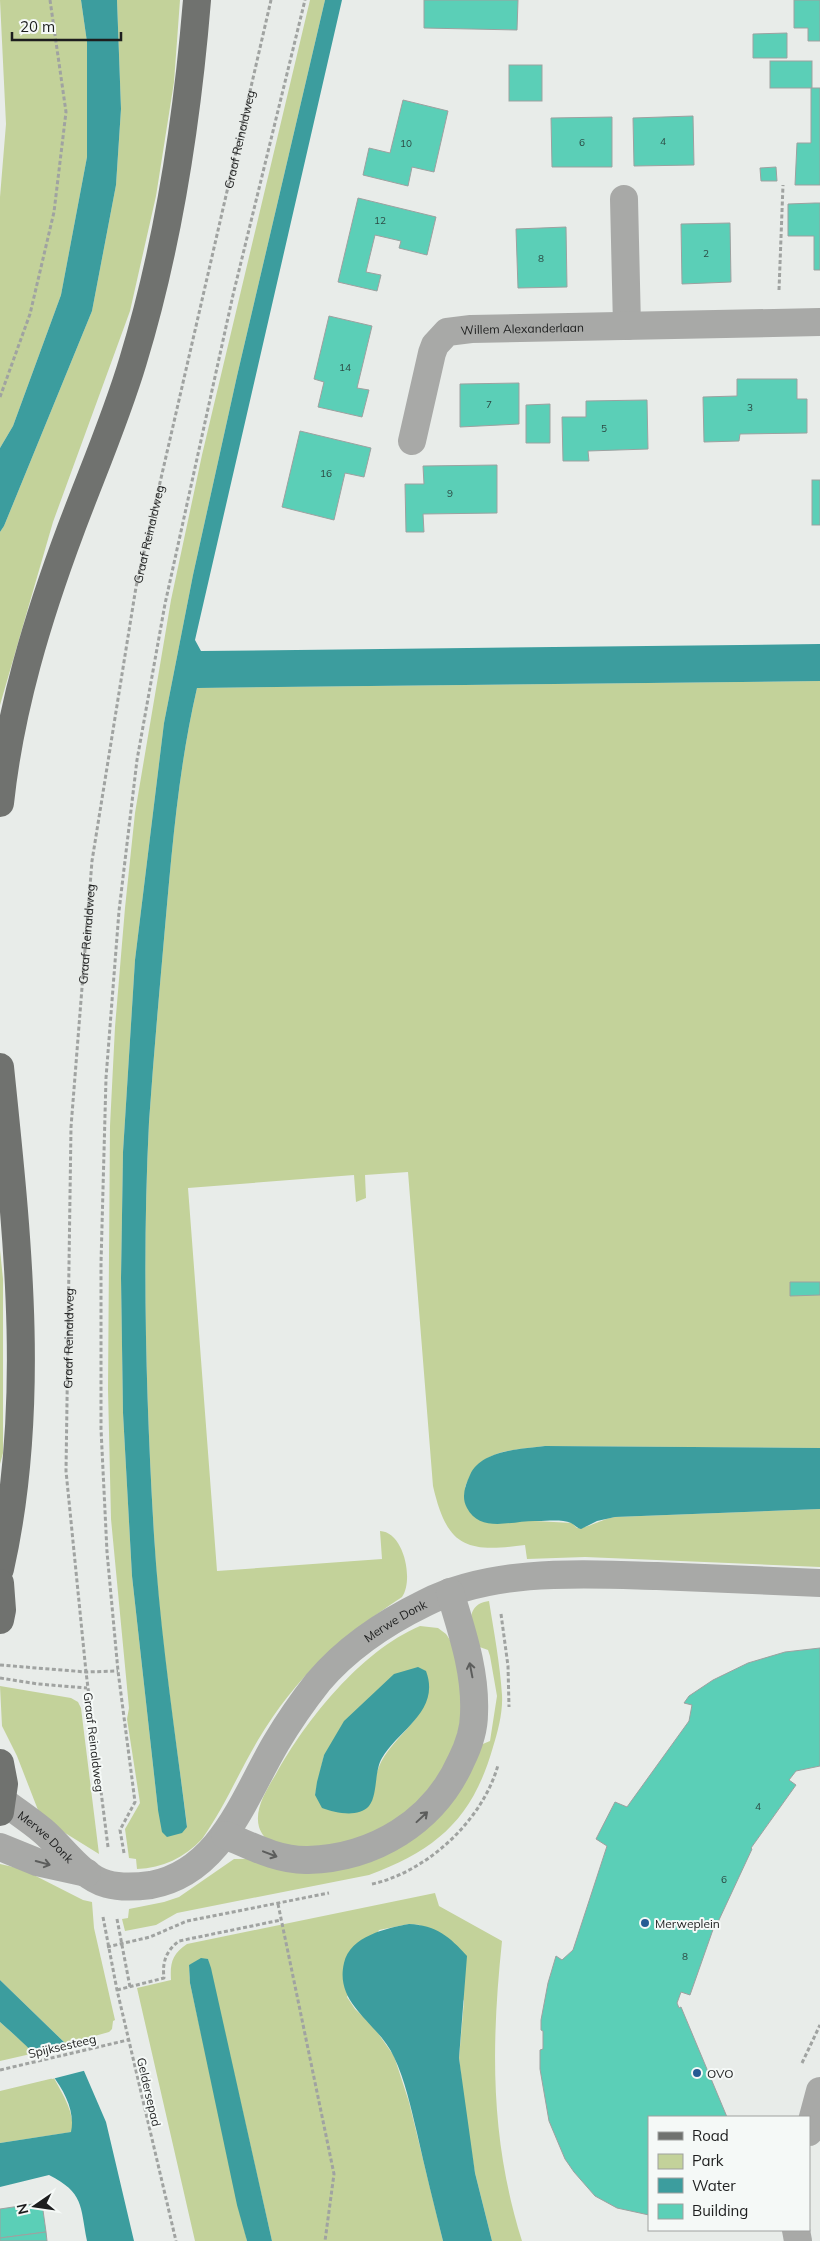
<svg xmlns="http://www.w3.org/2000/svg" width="820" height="2241" viewBox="0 0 820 2241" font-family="Mulish,sans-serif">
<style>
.green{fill:#c3d29a;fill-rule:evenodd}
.water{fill:#3c9d9e}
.pier{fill:#e8ece9}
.building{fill:#5bcfb7;stroke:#9da1a0}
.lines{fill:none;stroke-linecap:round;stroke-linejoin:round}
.path{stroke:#a0a3a1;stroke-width:3;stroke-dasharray:4 2.5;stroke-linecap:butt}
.minor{stroke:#a8a9a7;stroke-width:28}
.major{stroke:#70726f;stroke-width:28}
.oneway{stroke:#5c5d5c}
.poi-dot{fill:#265b93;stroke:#f5f9f7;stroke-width:2}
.labels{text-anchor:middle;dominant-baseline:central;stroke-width:4;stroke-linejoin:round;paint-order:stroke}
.number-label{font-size:10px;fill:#2c4a44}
.street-label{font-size:12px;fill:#1d1e1e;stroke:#f5f9f7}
.poi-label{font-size:12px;fill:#1d1e1e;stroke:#f5f9f7;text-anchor:start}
</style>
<rect width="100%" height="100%" fill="#e8ece9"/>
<g class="green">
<path d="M 0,0 L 81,0 L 87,42 L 87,157 L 61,295 L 13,426 L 0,448 L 0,197 L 6,124 Z"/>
<path d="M 117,0 L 180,0 L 174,82 L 156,196 L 130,311 L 53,522 L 0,705 L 0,532 L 4,526 L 92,311 L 116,185 L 121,109 Z"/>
<path d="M 310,0 L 325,0 L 237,376 L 193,575 L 164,723 L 135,960 L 123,1152 L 121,1278 L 123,1413 L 132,1576 L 158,1810 L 187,1826 C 175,1730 159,1633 154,1535 C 146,1398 142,1259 149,1122 C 153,1064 158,1007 163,950 C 171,862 177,774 197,688 L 820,681 L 820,1448 L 545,1446 C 507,1451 481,1449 465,1487 L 535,1521 L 572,1523 L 577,1528 C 590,1528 601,1519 615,1517 L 820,1509 L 820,1567 L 585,1557 L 527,1559 L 525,1545 C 466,1553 447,1547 433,1486 L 408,1172 L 365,1175 L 366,1198 L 356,1202 L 354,1175 L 188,1188 L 217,1571 L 382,1559 L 380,1531 C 404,1532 414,1580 402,1597 C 339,1639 297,1675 258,1740 C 239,1772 224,1808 202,1839 C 184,1858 163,1868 137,1869 L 136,1859 L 129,1858 L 125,1829 L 140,1803 L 127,1719 L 129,1708 L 111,1519 L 108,1389 L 110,1126 L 115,1027 L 125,908 L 135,813 L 171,600 L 202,455 Z"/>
<path d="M 0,1250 L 3,1279 L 3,1453 L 0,1464 Z"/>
<path d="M 489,1601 C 494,1632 500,1664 502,1695 C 503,1712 498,1731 493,1747 C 473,1818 437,1850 369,1875 L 177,1913 L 156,1925 L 125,1931 L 122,1919 L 128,1918 L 129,1909 L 164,1902 L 179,1897 L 234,1859 L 367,1858 L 478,1746 L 490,1741 L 497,1696 L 490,1656 L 488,1650 L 474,1645 C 471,1628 464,1604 489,1601 Z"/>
<path d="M 420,1626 L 438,1628 L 446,1634 L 452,1643 L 466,1702 L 447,1773 L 395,1827 L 332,1848 L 272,1845 C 267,1840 261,1834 259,1827 C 254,1809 267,1789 276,1774 C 306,1720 361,1651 420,1626 ZM 416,1718 C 396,1744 375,1756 374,1792 L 315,1795 L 324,1755 Z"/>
<path d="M 0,1686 L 71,1698 L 78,1702 L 81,1708 L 99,1854 L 49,1823 L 38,1810 L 17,1756 L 2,1726 Z"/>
<path d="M 0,1864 L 22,1869 L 83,1900 L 92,1902 L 94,1928 L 115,2020 L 113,2021 L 112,2029 L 109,2032 L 66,2044 L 0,1980 Z"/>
<path d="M 435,1893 L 439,1906 L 502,1941 C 491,2046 490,2139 522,2241 L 492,2241 L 475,2173 L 466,2120 L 459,2058 L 464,2001 L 420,1925 L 409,1924 L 379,1930 L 347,1997 L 355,2009 L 373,2026 L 394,2056 L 409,2102 L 443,2241 L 272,2241 L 208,1959 L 189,1965 L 190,1983 L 247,2241 L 195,2241 L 137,1988 L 171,1980 C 170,1963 172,1954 187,1944 Z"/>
<path d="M 0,2022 L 35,2053 L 0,2061 Z"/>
<path d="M 54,2078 C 63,2095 75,2113 72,2132 L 0,2143 L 0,2091 Z"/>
</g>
<g class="water">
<path d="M 81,0 L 117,0 L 121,109 L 116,185 L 92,311 L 4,526 L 0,532 L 0,448 L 13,426 L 61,295 L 87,157 L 87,42 Z"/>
<path d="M 325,0 L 342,0 L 195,640 L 201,651 L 820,644 L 820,681 L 197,688 C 177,774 171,862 163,950 C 158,1007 153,1064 149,1122 C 142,1259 146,1398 154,1535 C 160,1633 175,1730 187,1827 L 182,1833 L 167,1837 L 162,1832 L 158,1810 L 132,1576 L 123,1413 L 121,1278 L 123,1152 L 135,960 L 164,723 L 193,575 L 237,376 Z"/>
<path d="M 545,1446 L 820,1448 L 820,1509 L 615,1517 L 597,1521 L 581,1529 C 577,1528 575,1525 571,1523 C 562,1519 547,1521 537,1521 C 514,1520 480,1534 467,1508 C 461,1497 465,1486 470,1475 C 481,1450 521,1449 545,1446 Z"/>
<path d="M 418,1667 L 426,1671 C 441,1711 398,1730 382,1758 C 374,1771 378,1795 369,1806 C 358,1818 336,1813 322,1808 L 315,1795 L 317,1782 L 324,1755 L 344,1721 L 394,1674 Z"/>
<path d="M 409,1924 C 436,1925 450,1937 467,1956 L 459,2058 L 475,2173 L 492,2241 L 443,2241 C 434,2205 425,2169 417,2133 C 411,2108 405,2080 394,2057 C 379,2023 334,2005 344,1963 C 350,1936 387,1928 409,1924 Z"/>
<path d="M 201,1958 L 208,1959 L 211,1968 L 272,2241 L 247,2241 L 237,2205 L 190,1983 L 189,1965 Z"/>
<path d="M 0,1980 L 66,2044 L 84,2071 L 106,2122 L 134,2241 L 87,2241 C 80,2205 84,2193 49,2175 L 0,2187 L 0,2143 L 71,2132 C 80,2091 27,2046 0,2022 Z"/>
</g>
<path class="pier" d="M 70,2045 L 87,2070 L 52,2079 L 32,2054 Z"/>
<g class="building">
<path d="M 424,0 L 518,0 L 517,30 L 424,28 Z"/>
<path d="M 794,0 L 820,0 L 820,41 L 808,41 L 808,28 L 794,28 Z"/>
<path d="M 787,33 L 787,58 L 753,58 L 753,34 Z"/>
<rect x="770" y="61" width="42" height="27"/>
<rect x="509" y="65" width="33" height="36"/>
<path d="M 811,88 L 820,88 L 820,185 L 795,185 L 797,143 L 811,143 Z"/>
<path d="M 403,100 L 448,111 L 434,172 L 412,167 L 408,186 L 363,175 L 369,148 L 390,153 Z"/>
<path d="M 693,116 L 694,165 L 634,166 L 633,118 Z"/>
<path d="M 612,117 L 612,167 L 552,167 L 551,118 Z"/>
<path d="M 776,167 L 777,181 L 761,181 L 760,168 Z"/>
<path d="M 358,198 L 436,217 L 427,255 L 399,248 L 401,241 L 375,235 L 366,272 L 381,275 L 377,291 L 338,282 Z"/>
<path d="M 815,203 L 820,203 L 820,270 L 814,270 L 814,236 L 788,236 L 788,204 Z"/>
<path d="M 730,223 L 731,282 L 682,284 L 681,224 Z"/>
<path d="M 566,227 L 567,287 L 518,288 L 516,229 Z"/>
<path d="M 329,316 L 372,326 L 357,388 L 369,390 L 362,417 L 318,407 L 324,382 L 314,379 Z"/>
<path d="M 737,379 L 797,379 L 797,399 L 807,399 L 807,433 L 740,434 L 739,441 L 704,442 L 703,397 L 737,396 Z"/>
<path d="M 519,383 L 519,424 L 460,427 L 460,384 Z"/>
<path d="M 647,400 L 648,449 L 588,451 L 589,461 L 563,461 L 562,417 L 586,417 L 586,401 Z"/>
<path d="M 550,404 L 550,443 L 526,443 L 526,405 Z"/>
<path d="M 300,431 L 371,448 L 364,477 L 345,473 L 334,520 L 282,507 Z"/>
<path d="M 497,465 L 497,513 L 423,514 L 424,532 L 406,532 L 405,484 L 424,484 L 423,466 Z"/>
<rect x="812" y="480" width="8" height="45"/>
<path d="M 790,1282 L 820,1282 L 820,1295 L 790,1296 Z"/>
<path d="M 820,1648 L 820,1766 L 796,1771 L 789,1780 L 796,1785 L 751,1848 L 752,1849 L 718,1922 L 716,1921 L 690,1995 L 681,1992 L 677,2003 L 679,2008 L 681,2007 L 727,2117 L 649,2117 L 649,2215 L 617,2208 L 595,2196 L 574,2172 L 565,2159 L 549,2121 L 540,2069 L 540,2050 L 543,2049 L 543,2031 L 541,2030 L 541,2020 L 548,1983 L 556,1956 L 562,1960 L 573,1950 L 607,1846 L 596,1839 L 615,1802 L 627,1807 L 689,1721 L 692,1705 L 684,1703 L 689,1696 L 713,1680 L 748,1663 L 785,1652 Z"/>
<path d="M 40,2203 L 42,2203 L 46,2232 L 0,2238 L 0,2209 Z"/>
<path d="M 46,2232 L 47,2241 L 0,2241 L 0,2238 Z"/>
</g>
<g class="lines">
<g class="path">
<path d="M 779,290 L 783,185"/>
<path d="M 0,397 L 30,314 L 54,212 L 66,112 L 50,0"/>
<path d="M 501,1614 L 508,1666 L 509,1707"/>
<path d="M 0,1665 L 86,1672 L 118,1671"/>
<path d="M 0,1678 L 38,1684 L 87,1688"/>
<path id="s1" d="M 108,1847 L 86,1672 L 66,1471 L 71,1127 L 92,861 L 136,587 L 271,0"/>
<path d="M 124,1853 L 120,1830 L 135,1802 L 118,1671 L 107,1552 L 101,1429 L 101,1263 L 106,1078 L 119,911 L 137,760 L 165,604 L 233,295 L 305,0"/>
<path d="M 372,1884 C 427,1872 483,1820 498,1765"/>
<path d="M 278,1904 L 334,2174 L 325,2241"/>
<path d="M 103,1917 L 117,1990 L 176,2241"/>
<path d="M 117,1919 L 130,1987"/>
<path d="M 107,1947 L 150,1937 L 187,1921 L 329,1893"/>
<path d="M 117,1990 L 164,1978 C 162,1962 166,1951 179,1941 L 281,1920"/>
<path d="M 802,2063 L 820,2025"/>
<path d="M 0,2070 L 128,2040"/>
</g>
<g class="minor">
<path d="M 624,199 L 627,326"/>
<path id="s2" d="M 412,441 L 432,353 L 435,345 L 447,332 L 471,329 L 820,322"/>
<path id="s3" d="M 3,1801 C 16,1811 30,1820 43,1831 C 62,1847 81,1877 107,1884 C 121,1888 136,1887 151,1885 C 221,1872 244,1797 276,1743 C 289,1721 303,1701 318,1682 C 346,1649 386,1622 425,1603 C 495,1568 581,1574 657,1576 C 712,1578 766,1581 820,1583"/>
<path d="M 225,1835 C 251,1846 279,1861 308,1860 C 374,1858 434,1822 461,1761 C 468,1747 474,1730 474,1714 C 476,1672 462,1632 450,1592"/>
<path d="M 0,1847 L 37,1862 L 87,1873"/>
<path d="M 809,2132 L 820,2091"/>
<path d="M 796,2230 L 798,2241"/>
</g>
<g class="major">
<path d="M 0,803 C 10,709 38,617 71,529 C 92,473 116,418 133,361 C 169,243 187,122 197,0"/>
<path d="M 0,1067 C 17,1233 37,1404 0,1569"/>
<path d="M 0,1583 L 2,1610 L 0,1620"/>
<path d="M 0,1763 L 4,1784 L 0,1812"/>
</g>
</g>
<defs><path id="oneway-shaft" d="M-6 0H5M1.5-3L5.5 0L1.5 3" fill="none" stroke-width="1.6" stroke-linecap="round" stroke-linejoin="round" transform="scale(1.25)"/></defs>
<g class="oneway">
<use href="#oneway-shaft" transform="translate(471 1670) rotate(-101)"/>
<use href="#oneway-shaft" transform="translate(422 1817) rotate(-43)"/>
<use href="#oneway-shaft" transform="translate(270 1854) rotate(21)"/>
<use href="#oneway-shaft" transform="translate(43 1863) rotate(15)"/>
</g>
<g class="poi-dot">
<circle cx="645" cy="1923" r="5"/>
<circle cx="697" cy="2073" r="5"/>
</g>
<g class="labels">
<g class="number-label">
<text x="663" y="141">4</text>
<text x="582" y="142">6</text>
<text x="406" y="143">10</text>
<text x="380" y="220">12</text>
<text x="706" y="253">2</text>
<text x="541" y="258">8</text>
<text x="345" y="367">14</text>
<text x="489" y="404">7</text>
<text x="750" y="407">3</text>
<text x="604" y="428">5</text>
<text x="326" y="473">16</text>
<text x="450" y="493">9</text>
<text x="758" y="1806">4</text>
<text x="724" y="1879">6</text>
<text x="685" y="1956">8</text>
</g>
<g class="street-label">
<text stroke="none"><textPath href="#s1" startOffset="1726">Graaf Reinaldweg</textPath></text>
<text stroke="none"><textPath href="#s2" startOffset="192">Willem Alexanderlaan</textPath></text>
<text stroke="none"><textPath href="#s1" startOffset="1321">Graaf Reinaldweg</textPath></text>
<text stroke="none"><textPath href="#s1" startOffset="916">Graaf Reinaldweg</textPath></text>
<text stroke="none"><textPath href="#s1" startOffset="511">Graaf Reinaldweg</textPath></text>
<text stroke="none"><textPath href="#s3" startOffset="548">Merwe Donk</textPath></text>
<text transform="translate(94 1742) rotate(83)">Graaf Reinaldweg</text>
<text stroke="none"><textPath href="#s3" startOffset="56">Merwe Donk</textPath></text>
<text transform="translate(62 2046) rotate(-13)">Spijksesteeg</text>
<text transform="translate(149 2092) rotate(77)">Geldersepad</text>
</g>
<g class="poi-label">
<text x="655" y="1923">Merweplein</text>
<text x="707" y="2073">OVO</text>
</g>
</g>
<rect x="648" y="2116" width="162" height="115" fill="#f5f9f7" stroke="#9fa1a0"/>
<rect x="658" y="2132" width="25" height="8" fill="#70726f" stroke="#9fa1a0"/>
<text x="692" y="2141" font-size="15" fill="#1d1e1e">Road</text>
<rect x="658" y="2154" width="25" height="15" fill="#c3d29a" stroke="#9fa1a0"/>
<text x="692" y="2166" font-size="15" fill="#1d1e1e">Park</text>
<rect x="658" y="2178" width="25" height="15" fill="#3c9d9e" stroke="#9fa1a0"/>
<text x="692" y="2191" font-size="15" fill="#1d1e1e">Water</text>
<rect x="658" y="2204" width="25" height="15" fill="#5bcfb7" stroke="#9fa1a0"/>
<text x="692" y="2216" font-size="15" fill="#1d1e1e">Building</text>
<g transform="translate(35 2206) rotate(257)" stroke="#f5f9f7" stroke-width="4" paint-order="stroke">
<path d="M0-4L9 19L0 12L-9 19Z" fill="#1d1e1e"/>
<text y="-8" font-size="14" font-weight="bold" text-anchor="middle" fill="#1d1e1e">N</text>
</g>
<path d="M12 32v8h109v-8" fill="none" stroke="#1d1e1e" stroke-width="2.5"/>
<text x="20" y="32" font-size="15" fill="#1d1e1e" stroke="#f5f9f7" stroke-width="4" paint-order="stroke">20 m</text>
</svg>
